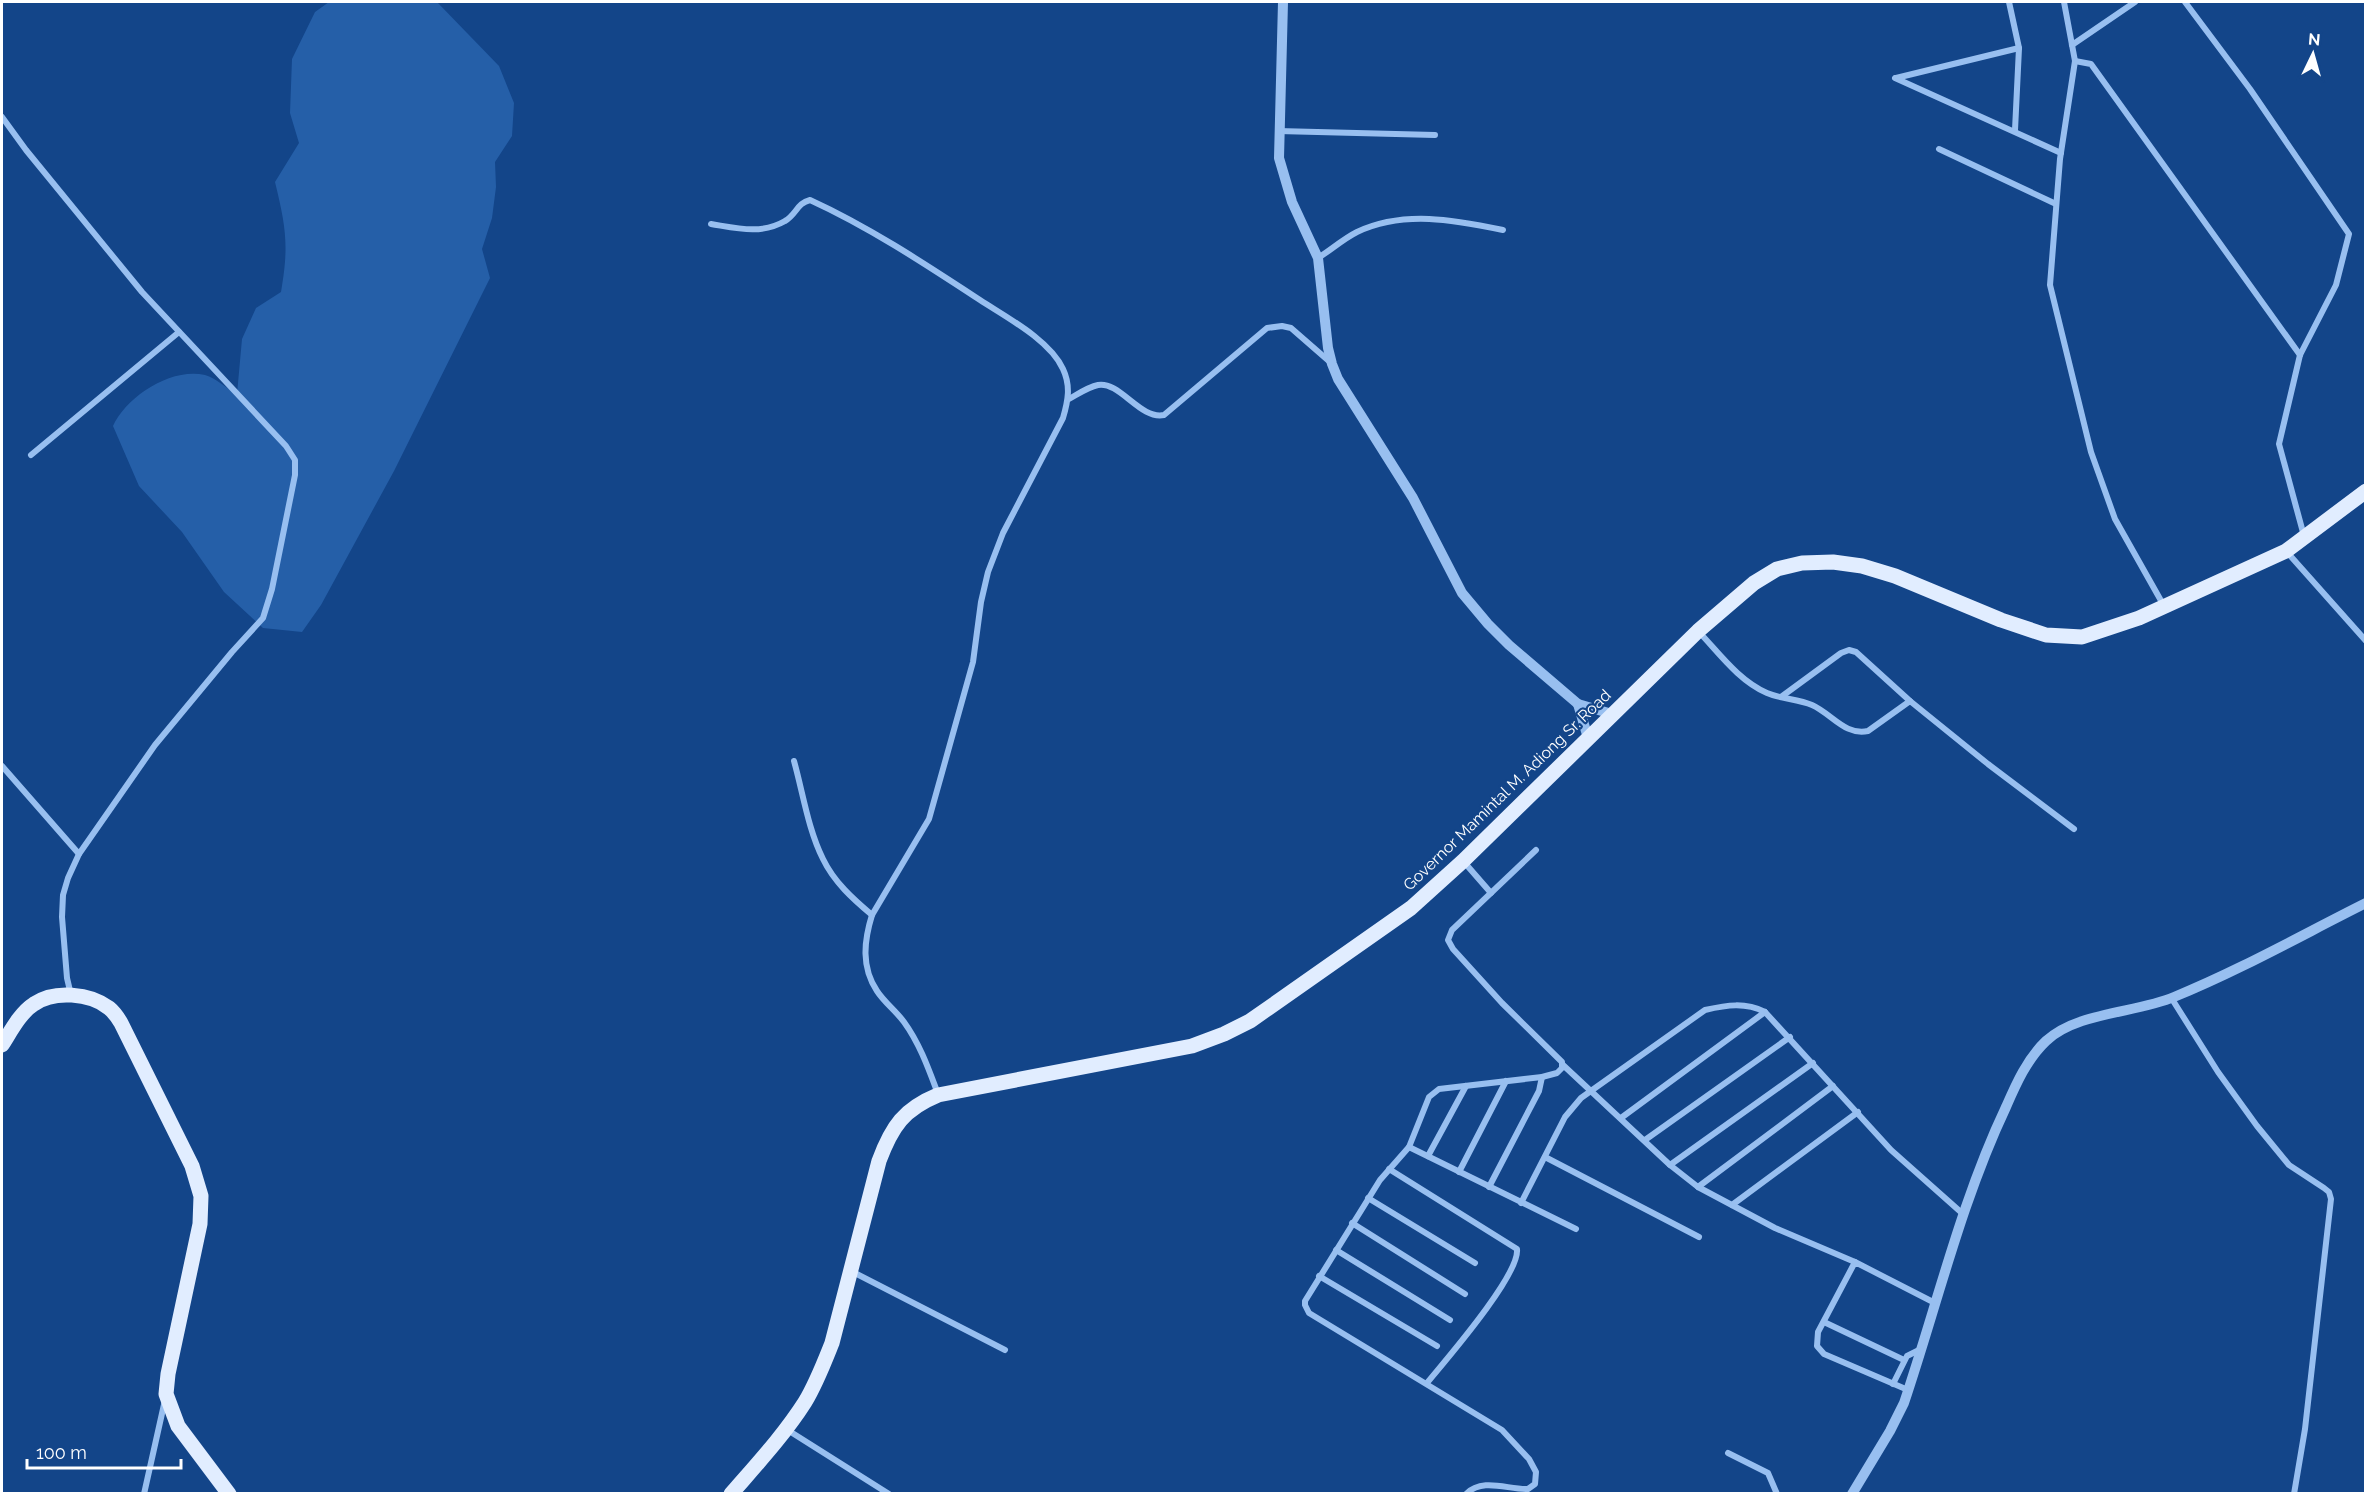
<svg xmlns="http://www.w3.org/2000/svg" width="2367" height="1495" viewBox="0 0 2367 1495" font-family="Raleway,sans-serif">
<style>
.green{fill:#255fa8}
.lines{fill:none;stroke-linecap:round;stroke-linejoin:round}
.minor{stroke:#98bff0;stroke-width:6}
.tertiary{stroke:#98bff0;stroke-width:10}
.primary{stroke:#e1edff;stroke-width:15}
.labels{text-anchor:middle;dominant-baseline:central;stroke-width:4.5;stroke-linejoin:round;paint-order:stroke}
.street-label{font-size:16px;fill:#fff;stroke:#134589}
</style>
<rect width="100%" height="100%" fill="#134589"/>
<path class="green" d="M 329,2 L 437,2 L 499,66 L 514,103 L 512,136 L 495,162 L 496,187 L 492,218 L 482,249 L 490,278 L 394,471 L 321,605 L 302,632 L 263,628 L 224,592 L 182,532 L 139,486 L 113,426 C 126,397 171,367 205,375 C 216,378 227,389 237,394 L 242,339 L 256,308 L 281,292 C 289,246 286,227 275,182 L 299,143 L 290,113 L 292,59 L 315,12 Z"/>
<g class="lines">
<g class="minor">
<path d="M 2009,2 L 2019,48 L 2015,130"/>
<path d="M 2064,2 L 2075,61 L 2060,159 L 2050,285 L 2091,452 L 2115,519 L 2164,606"/>
<path d="M 2185,2 L 2250,89 L 2349,234 L 2336,285 L 2300,355 L 2279,444 L 2304,536"/>
<path d="M 2072,45 L 2135,2"/>
<path d="M 2075,61 L 2091,64 L 2300,355"/>
<path d="M 1895,78 L 2061,153"/>
<path d="M 1896,78 L 2019,48"/>
<path d="M 2,117 L 26,150 L 142,292 L 286,446 L 295,460 L 295,475 L 272,589 L 263,618 L 232,652 L 155,745 L 79,854 L 68,878 L 63,895 L 62,917 L 67,978 L 71,995"/>
<path d="M 1278,131 L 1435,135"/>
<path d="M 1939,149 L 2056,204"/>
<path d="M 711,224 C 736,228 761,235 785,221 C 796,215 797,203 810,200 C 869,227 925,264 980,300 C 1006,317 1050,340 1063,369 C 1071,386 1068,401 1063,418 L 1003,533 L 988,572 L 981,602 L 973,662 L 929,819 L 872,915 C 864,941 861,967 877,991 C 884,1002 896,1011 904,1022 C 920,1044 929,1070 938,1094"/>
<path d="M 1318,258 C 1331,250 1343,239 1357,232 C 1404,210 1454,220 1503,230"/>
<path d="M 1069,399 C 1078,394 1088,387 1098,385 C 1120,381 1140,420 1164,415 L 1267,328 L 1282,326 L 1291,328 L 1330,362"/>
<path d="M 31,455 L 179,332"/>
<path d="M 2286,551 L 2366,641"/>
<path d="M 1699,632 C 1719,653 1739,681 1767,693 C 1781,699 1798,699 1812,705 C 1832,714 1845,736 1868,731 L 1910,701 L 1988,764 L 2074,829"/>
<path d="M 1781,697 L 1841,653 L 1849,650 L 1856,652 L 1910,701"/>
<path d="M 794,761 C 803,793 808,829 823,859 C 834,882 853,899 872,915"/>
<path d="M 2,766 L 79,854"/>
<path d="M 1464,862 L 1491,893"/>
<path d="M 2172,999 L 2218,1072 L 2257,1126 L 2289,1165 L 2324,1188 L 2329,1192 L 2331,1199 L 2305,1429 L 2294,1494"/>
<path d="M 1563,1065 L 1670,1165 L 1698,1187 L 1775,1228 L 1855,1262"/>
<path d="M 1621,1118 L 1765,1012"/>
<path d="M 1645,1140 L 1790,1037"/>
<path d="M 1409,1147 L 1576,1229"/>
<path d="M 1428,1156 L 1466,1086"/>
<path d="M 1545,1157 L 1699,1237"/>
<path d="M 1670,1165 L 1813,1063"/>
<path d="M 1389,1169 L 1517,1249 C 1520,1275 1445,1361 1427,1383"/>
<path d="M 1459,1172 L 1506,1081"/>
<path d="M 1489,1187 L 1539,1091 L 1542,1077"/>
<path d="M 1698,1187 L 1833,1086"/>
<path d="M 1368,1198 L 1475,1263"/>
<path d="M 1521,1203 L 1565,1117 L 1581,1098 L 1705,1010 C 1727,1005 1745,1002 1765,1012 L 1891,1150 L 1963,1214"/>
<path d="M 1732,1205 L 1858,1112"/>
<path d="M 1352,1223 L 1465,1294"/>
<path d="M 1336,1250 L 1450,1320"/>
<path d="M 851,1271 L 1005,1350"/>
<path d="M 1319,1276 L 1437,1346"/>
<path d="M 1824,1322 L 1904,1360"/>
<path d="M 1893,1384 L 1907,1356 L 1921,1349"/>
<path d="M 1908,1390 L 1824,1354 L 1817,1346 L 1818,1332 L 1855,1262 L 1935,1303"/>
<path d="M 786,1429 L 889,1494"/>
<path d="M 1728,1453 L 1768,1473 L 1777,1494"/>
<path d="M 144,1494 L 165,1400"/>
<path d="M 1466,1494 C 1483,1477 1508,1490 1528,1489 L 1535,1484 L 1536,1472 L 1529,1459 L 1502,1430 L 1309,1313 L 1305,1305 L 1305,1301 L 1380,1180 L 1409,1147 L 1429,1097 L 1439,1089 L 1542,1077 L 1557,1073 L 1562,1068 L 1562,1062 L 1502,1003 L 1453,949 L 1448,940 L 1452,930 L 1536,850"/>
</g>
<g class="tertiary">
<path d="M 1283,2 L 1279,158 L 1292,202 L 1318,258 L 1328,348 L 1332,364 L 1338,379 L 1413,498 L 1462,593 L 1488,624 L 1509,645 L 1578,704 L 1612,714"/>
<path d="M 1578,704 L 1588,738"/>
<path d="M 1852,1494 L 1890,1431 L 1904,1403 C 1937,1305 1961,1202 2006,1107 C 2016,1084 2027,1059 2046,1041 C 2077,1012 2136,1013 2174,997 C 2240,970 2302,935 2366,903"/>
</g>
<g class="primary">
<path d="M 2,1045 C 11,1031 20,1013 34,1004 C 54,990 90,993 109,1008 C 114,1012 118,1018 121,1023 L 192,1166 L 201,1196 L 200,1224 L 168,1374 L 166,1394 L 178,1426 L 229,1494"/>
<path d="M 731,1494 C 757,1464 784,1435 805,1402 C 816,1384 824,1363 832,1343 L 879,1161 C 892,1126 904,1109 938,1095 L 1192,1046 L 1224,1034 L 1250,1021 L 1411,908 L 1463,861 L 1698,631 L 1754,583 L 1777,569 L 1802,563 L 1833,562 L 1862,566 L 1895,576 L 2001,620 L 2046,635 L 2082,637 L 2139,618 L 2286,551 L 2366,491"/>
</g>
</g>
<g class="labels">
<g class="street-label">
<text transform="translate(1507 790) rotate(-44)">Governor Mamintal M. Adiong Sr. Road</text>
</g>
</g>
<rect width="2367" height="1495" fill="none" stroke="#ffffff" stroke-width="6"/>
<g transform="translate(2313 54) rotate(5)" stroke="#134589" stroke-width="4.5" paint-order="stroke">
<path d="M0-4.5L10 22L0 15L-10 22Z" fill="#ffffff"/>
<text y="-9" font-size="16" font-weight="bold" text-anchor="middle" fill="#ffffff">N</text>
</g>
<path d="M27 1459v9h154v-9" fill="none" stroke="#ffffff" stroke-width="3"/>
<text x="36" y="1459" font-size="18" fill="#ffffff" stroke="#134589" stroke-width="4.5" paint-order="stroke">100 m</text>
</svg>
